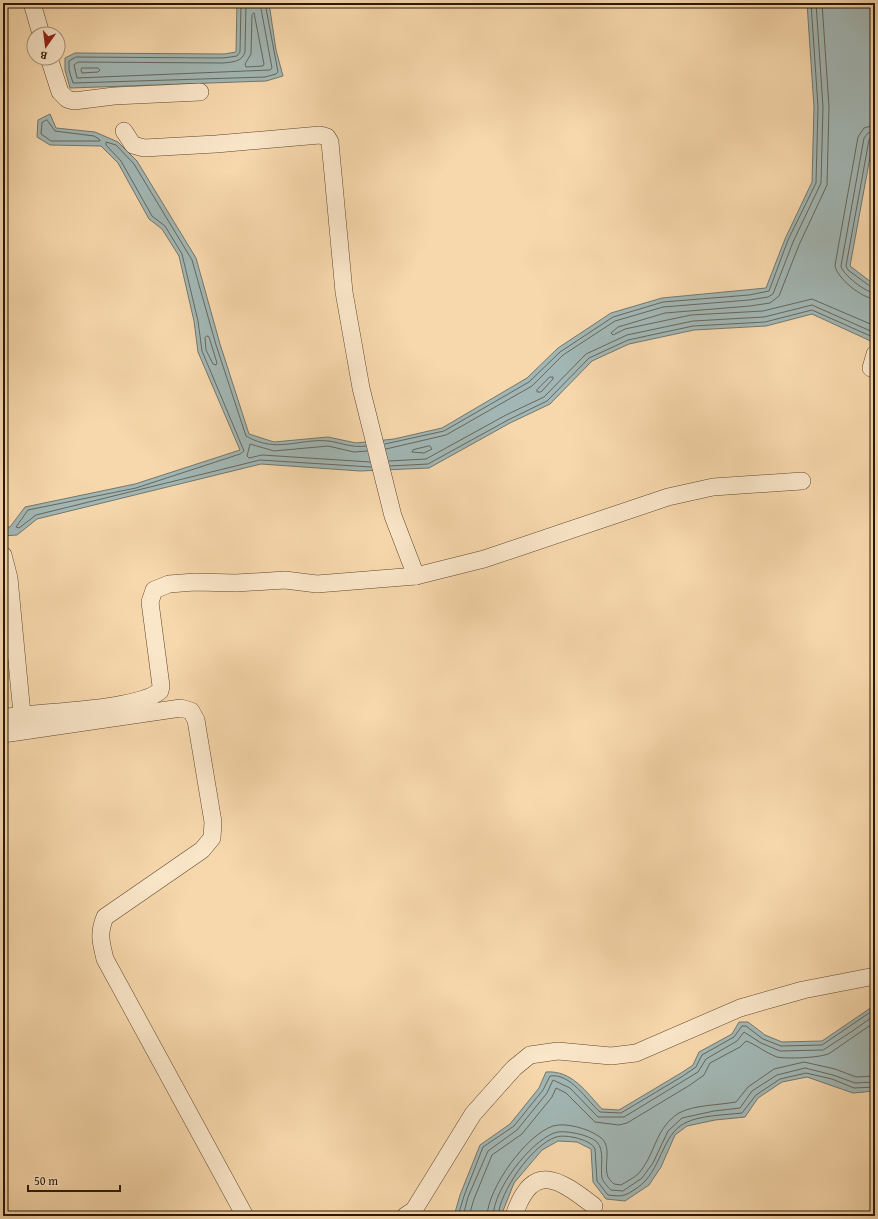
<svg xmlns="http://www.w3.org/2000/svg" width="878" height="1219" viewBox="0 0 878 1219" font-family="'Gentium Book Plus',serif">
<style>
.water{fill:#a2b7b5;stroke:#73776d}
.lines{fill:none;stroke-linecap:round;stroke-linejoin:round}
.shore{stroke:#67675c;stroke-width:1}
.minor-casing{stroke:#5f472c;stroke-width:18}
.minor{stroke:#fae6c9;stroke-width:17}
</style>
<rect width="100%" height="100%" fill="#f7d8ac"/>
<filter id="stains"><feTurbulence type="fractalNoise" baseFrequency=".005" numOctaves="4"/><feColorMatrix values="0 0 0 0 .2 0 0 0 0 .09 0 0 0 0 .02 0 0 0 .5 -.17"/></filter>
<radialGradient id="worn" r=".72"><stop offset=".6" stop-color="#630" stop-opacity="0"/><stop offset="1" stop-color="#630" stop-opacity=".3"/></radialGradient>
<g class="water">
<path d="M 237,3 L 269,3 L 276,50 L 283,76 L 266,81 L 70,88 L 65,70 L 65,58 L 75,53 L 224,54 L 236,52 Z"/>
<path d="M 807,3 L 875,3 L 875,130 L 850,266 L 875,285 L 875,343 L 812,314 L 766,326 L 694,330 L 629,344 L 592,361 L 550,404 L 510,423 L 429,468 L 360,471 L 261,464 L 37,519 L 17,535 L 3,536 L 3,527 L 10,527 L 25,507 L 135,484 L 240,450 L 198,352 L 194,321 L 179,256 L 162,229 L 149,219 L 118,163 L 101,146 L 50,145 L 37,137 L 38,120 L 50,114 L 56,128 L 95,132 L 118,142 L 137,161 L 196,258 L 220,344 L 249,434 L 274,442 L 328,437 L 356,443 L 394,439 L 442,428 L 527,378 L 558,348 L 611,313 L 662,298 L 766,288 L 785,239 L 812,182 L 814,107 Z"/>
<path d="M 875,1005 L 875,1091 L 853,1093 L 807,1077 L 782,1082 L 758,1098 L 745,1117 L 715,1120 L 687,1126 L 675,1135 L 661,1167 L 649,1185 L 625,1201 L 606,1199 L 593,1182 L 591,1149 L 577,1142 L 558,1141 L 542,1150 L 514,1183 L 501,1216 L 454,1216 L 460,1195 L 480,1145 L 510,1124 L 539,1088 L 546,1072 C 572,1070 586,1092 602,1109 L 619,1110 L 681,1073 L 693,1065 L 699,1052 L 732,1034 L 739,1022 L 748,1022 L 765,1035 L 782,1042 L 822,1041 Z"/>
</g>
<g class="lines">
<g class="shore">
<path d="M 241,3 L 240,52 L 237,56 L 223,58 L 76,57 L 69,61 L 69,70 L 73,83 L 265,77 L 276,74 L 278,72 L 265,3"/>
<path d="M 246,3 L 245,52 C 242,62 232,62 223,63 L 78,62 L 74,65 L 77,78 L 270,70 L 272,68 L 260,3"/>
<path d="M 822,3 L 829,107 L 827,185 L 799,245 L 779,296 L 770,303 L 750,306 L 665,313 L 618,327 L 611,333 L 613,335 L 625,329 L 691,315 L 763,311 L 812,299 L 875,326"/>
<path d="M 254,13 L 264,64 L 263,66 L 246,67 L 245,64 L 251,54 L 252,15 Z"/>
<path d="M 82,68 L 98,68 L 100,70 L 98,72 L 82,73 L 81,70 Z"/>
<path d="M 47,120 L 55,131 L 94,136 L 99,139 L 100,141 L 51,141 L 41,134 L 42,123 Z"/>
<path d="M 875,125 L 864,128 L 858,137 L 835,265 C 836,278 863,299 875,299"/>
<path d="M 875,131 L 868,133 L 864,138 L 841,266 C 842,274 866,293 875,293"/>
<path d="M 875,136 L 871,137 L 869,140 L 846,266 L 848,270 L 871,287 L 875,288"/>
<path d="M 207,336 L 209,337 L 217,363 L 216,365 L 213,364 L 206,350 L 205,338 Z"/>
<path d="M 550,377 L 553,377 L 553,379 L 541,392 L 537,392 L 537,390 Z"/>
<path d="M 385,444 L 444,431 L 529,382 L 560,352 L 613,317 L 663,302 L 749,295 L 769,291 L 788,240 L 816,183 L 818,107 L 811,3"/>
<path d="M 366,446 C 352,448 342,443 329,441 C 299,438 277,454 246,436 L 216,345 L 192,260 L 134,164 L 116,145 L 106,142 L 106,145 L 121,161 L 152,216 L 165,226 L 182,254 L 198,321 L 202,351 L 244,451 L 240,454 L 136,488 L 28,510 L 16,527 L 19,528 L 36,515 L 260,460 L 371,467"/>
<path d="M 430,446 L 432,449 L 424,453 L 412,452 L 413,450 Z"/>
<path d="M 386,449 L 446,435 L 532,386 L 563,355 L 615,321 L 663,307 L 749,300 L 768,297 L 773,294 L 793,242 L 821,183 L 823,107 L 816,3"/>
<path d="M 367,451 L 354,452 L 328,446 L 274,451 L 250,444 L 247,456 L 249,458 L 262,455 L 370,462"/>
<path d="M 389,461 L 426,459 L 506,415 L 544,397 L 586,354 L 627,335 L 693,321 L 764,317 L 812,305 L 875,333"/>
<path d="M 390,466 L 428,464 L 508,420 L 547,401 L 589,358 L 628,340 L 693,326 L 765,322 L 812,310 L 875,338"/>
<path d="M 458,1216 L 464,1196 L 483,1147 L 514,1126 L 543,1090 L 550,1076 C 571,1073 586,1100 600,1112 L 621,1113 L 683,1076 L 696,1067 L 702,1055 L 734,1037 L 742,1026 L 746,1026 L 763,1039 L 781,1046 L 822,1045 L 875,1009"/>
<path d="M 463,1216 L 468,1197 L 488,1151 L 517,1130 L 547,1093 L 553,1080 L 570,1088 L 598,1117 L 624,1117 L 698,1072 L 706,1059 L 737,1041 L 744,1032 L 761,1043 L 780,1051 L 823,1050 L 851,1032 L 875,1015"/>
<path d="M 469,1216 L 474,1199 L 492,1155 L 522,1134 L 552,1097 L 556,1088 L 566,1093 L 595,1122 L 619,1125 L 627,1123 L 690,1085 L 704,1075 L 710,1063 L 740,1047 L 746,1041 C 755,1044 766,1053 777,1057 C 786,1059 822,1058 830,1053 L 875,1022"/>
<path d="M 487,1216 C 488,1188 526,1135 553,1126 C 566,1122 589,1129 600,1137 C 613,1146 603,1165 608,1177 C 609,1179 612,1182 614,1184 L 621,1185 C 626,1182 634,1178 639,1173 C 656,1153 655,1128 679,1113 C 693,1105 720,1105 736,1102 L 748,1087 L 774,1069 L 804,1062 L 835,1069 L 856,1077 L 875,1076"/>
<path d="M 493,1216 C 494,1189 529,1143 554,1133 C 563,1129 590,1135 597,1142 C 605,1150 600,1168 602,1178 C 603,1182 608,1187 611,1190 L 623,1191 L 642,1178 L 653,1163 L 668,1131 L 682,1118 L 714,1111 L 740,1108 L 752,1091 L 777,1075 L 805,1068 L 833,1075 L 855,1083 L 875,1082"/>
<path d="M 498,1216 C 500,1191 532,1145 556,1137 C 562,1135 575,1137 580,1139 C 586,1141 593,1144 595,1149 L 597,1181 L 608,1195 C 623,1197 625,1196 637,1188 C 662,1171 661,1135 685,1123 C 700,1115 726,1115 742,1113 L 756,1095 L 780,1079 L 806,1073 L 832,1079 L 854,1088 L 875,1087"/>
</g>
<defs>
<g id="minor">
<path d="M 32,3 L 41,34"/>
<path d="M 49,58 L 60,92 L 67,99 L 74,101 L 114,96 L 200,92"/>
<path d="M 124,131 L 133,145 L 144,148 L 216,144 L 320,135 L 327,137 L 330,142 L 344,292 L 361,388 L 393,516 L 416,576"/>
<path d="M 875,354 L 871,368 L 875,369"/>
<path d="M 3,555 L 9,578 L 22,714"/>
<path d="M 3,718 C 39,711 135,711 160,691 L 161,686 L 150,602 L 154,590 L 169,584 L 195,582 L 236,583 L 285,580 L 317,584 L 416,576 L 484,559 L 668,497 L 713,487 L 802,481"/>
<path d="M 3,734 L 181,708 L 191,711 L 196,720 L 213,822 L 212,838 L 202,850 L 105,917 C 98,934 101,942 105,959 L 245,1216"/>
<path d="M 405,1216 L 414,1210 L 473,1114 L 514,1068 L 530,1055 L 558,1051 L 611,1056 L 636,1053 L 740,1008 L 803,990 L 875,976"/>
<path d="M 514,1216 C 532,1160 559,1179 594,1206"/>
</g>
</defs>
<use href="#minor" class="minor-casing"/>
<use href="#minor" class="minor"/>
</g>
<rect width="878" height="1219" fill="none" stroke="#f7d8ac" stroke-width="16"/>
<rect x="4" y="4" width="870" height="1211" fill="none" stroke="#2c1702" stroke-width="2"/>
<rect x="8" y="8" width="862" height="1203" fill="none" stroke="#2c1702"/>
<g transform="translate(46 46) rotate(194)"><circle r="19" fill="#fae6c9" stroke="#a89379"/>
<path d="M0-3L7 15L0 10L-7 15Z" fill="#8f2418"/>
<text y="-6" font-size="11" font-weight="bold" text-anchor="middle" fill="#2c1702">B</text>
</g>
<path d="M28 1185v6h92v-6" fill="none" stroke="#2c1702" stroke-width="2"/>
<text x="34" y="1185" font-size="12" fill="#2c1702" stroke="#fae6c9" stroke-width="3" paint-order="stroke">50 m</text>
<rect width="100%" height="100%" filter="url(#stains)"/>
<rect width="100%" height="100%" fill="url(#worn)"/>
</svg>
